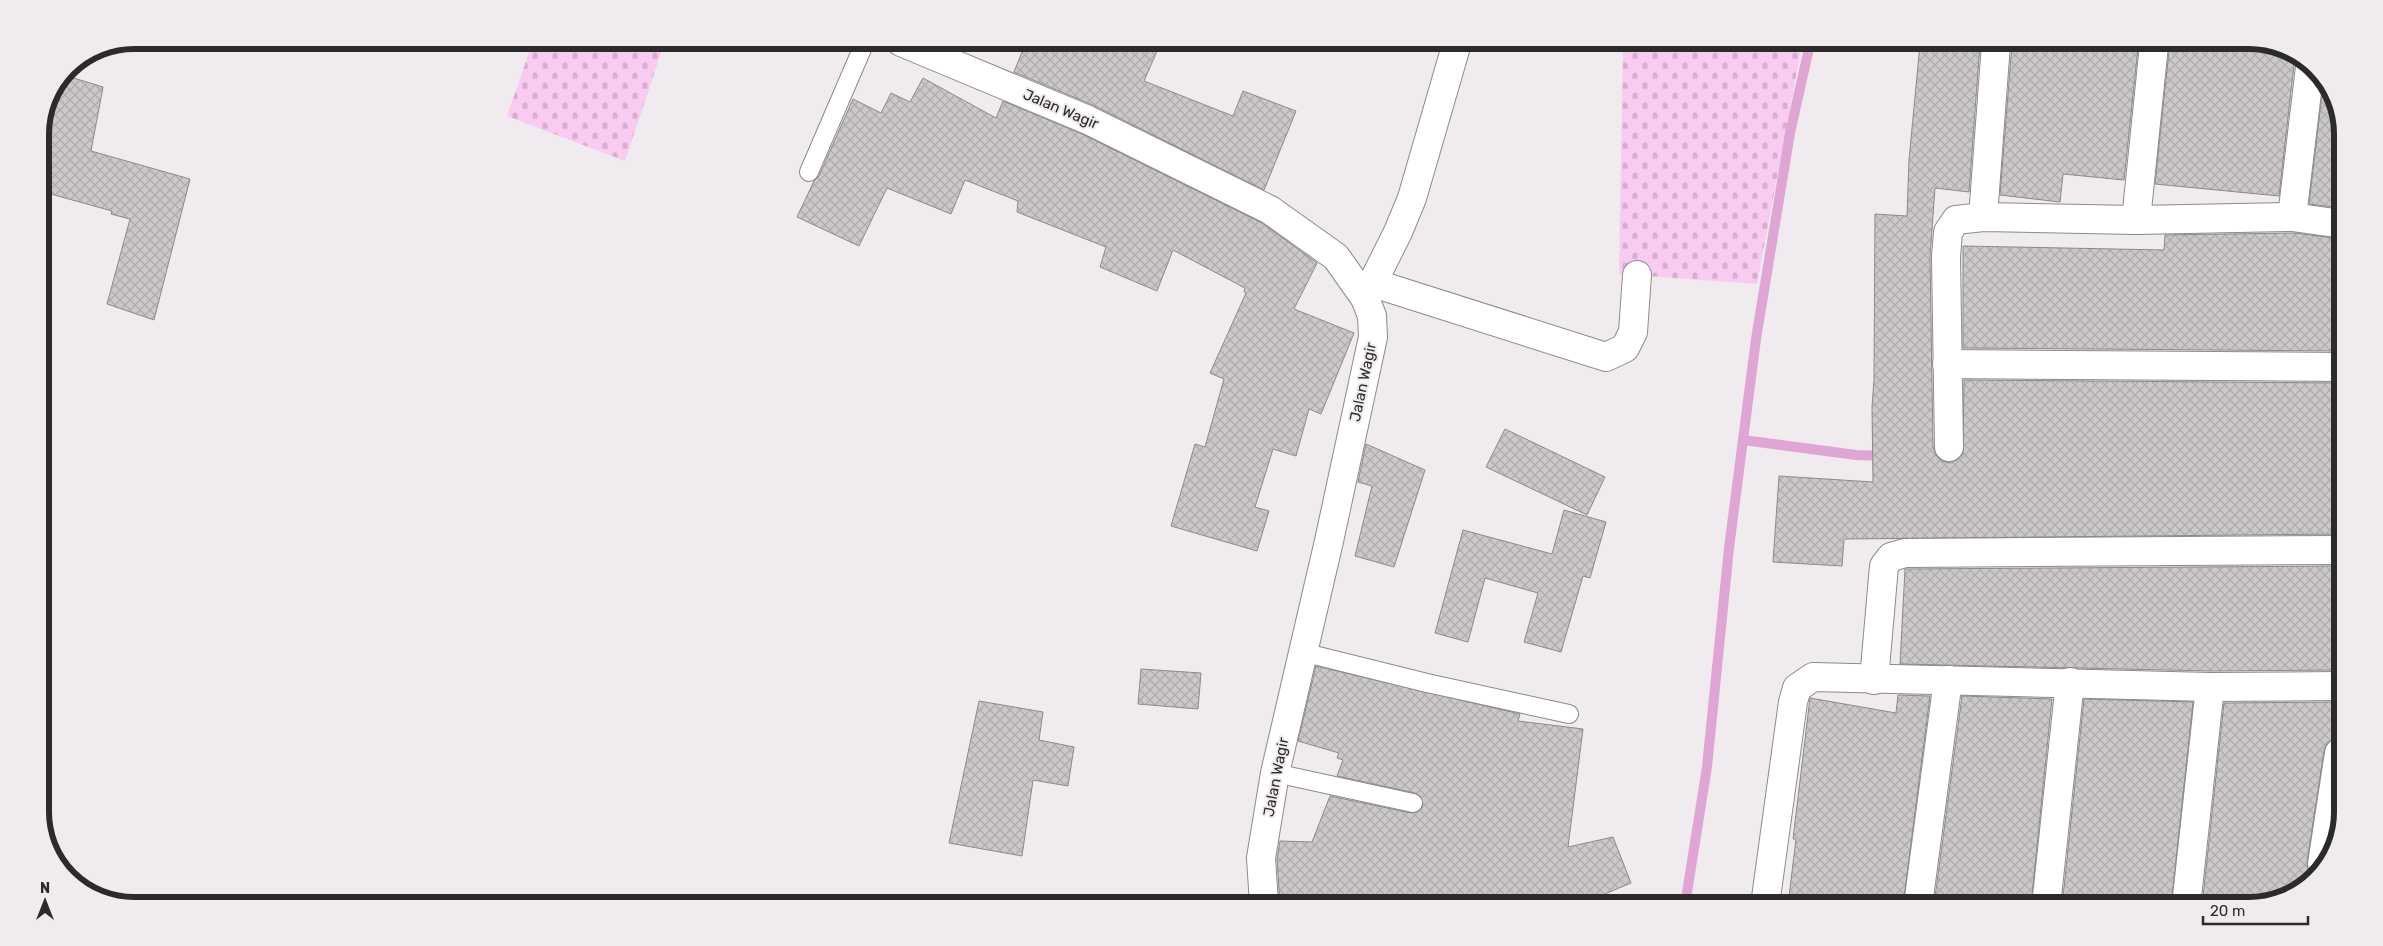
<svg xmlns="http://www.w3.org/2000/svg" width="2383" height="946" viewBox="0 0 2383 946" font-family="Rubik,sans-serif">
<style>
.cemetery{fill:url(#cemetery-stones)}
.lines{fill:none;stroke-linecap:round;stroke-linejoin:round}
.stream{stroke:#dfa6d5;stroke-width:10}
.building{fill:url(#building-cross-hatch);stroke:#8c888b}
.service-casing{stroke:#8d898c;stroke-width:20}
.minor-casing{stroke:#8d898c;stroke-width:30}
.tertiary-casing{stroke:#8d898c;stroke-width:30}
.service{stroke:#fff;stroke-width:18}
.minor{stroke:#fff;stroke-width:28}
.tertiary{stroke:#fff;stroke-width:28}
.labels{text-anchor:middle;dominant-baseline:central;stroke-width:4;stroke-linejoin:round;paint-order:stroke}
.street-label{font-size:15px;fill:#2c2b2c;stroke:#f0ebef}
.rim{fill:none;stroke:#2c2b2c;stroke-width:6}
</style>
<defs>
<pattern id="cemetery-stones" width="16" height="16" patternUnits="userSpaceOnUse" patternTransform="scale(1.25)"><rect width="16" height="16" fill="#f9cbf1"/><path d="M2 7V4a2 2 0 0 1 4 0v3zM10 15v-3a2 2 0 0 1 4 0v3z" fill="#d6aecf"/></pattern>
<pattern id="building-cross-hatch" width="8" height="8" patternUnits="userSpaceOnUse" patternTransform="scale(1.25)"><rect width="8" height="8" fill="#cbc7ca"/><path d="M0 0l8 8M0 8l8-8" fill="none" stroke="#aeabae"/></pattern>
</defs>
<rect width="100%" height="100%" fill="#f0ebef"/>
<g class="cemetery">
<path d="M 533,41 L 665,41 L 625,161 L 507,116 Z"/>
<path d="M 1623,44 L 1802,44 L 1757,284 L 1619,274 Z"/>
</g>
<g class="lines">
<g class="stream">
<path d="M 1743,440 L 1856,455 L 1886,456"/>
<path d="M 1685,905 L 1707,767 L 1729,548 L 1756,339 L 1790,133 L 1810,44"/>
</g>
</g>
<g class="building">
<path d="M 1026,42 L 1161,42 L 1144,81 L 1233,116 L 1243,91 L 1296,111 L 1264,190 L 1095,106 L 1014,72 Z"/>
<path d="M 1920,44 L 1980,44 L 1969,192 L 1935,188 L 1930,257 L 1933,447 L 1936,455 L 1942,461 L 1950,463 L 1957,460 L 1963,454 L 1964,380 L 2341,383 L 2340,534 L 1844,539 L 1842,566 L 1773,562 L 1779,476 L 1873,482 L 1872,407 L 1874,380 L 1875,214 L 1907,216 L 1909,160 Z"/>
<path d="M 2012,44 L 2101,45 L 2138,48 L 2124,180 L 2063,174 L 2060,202 L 2000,195 Z"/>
<path d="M 2178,45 L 2280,45 L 2297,58 L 2294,65 L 2279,196 L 2155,184 L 2169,51 L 2177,52 Z"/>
<path d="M 64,75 L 103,87 L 91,151 L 190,179 L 154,320 L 107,304 L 130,219 L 111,214 L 112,211 L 40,191 L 40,128 Z"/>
<path d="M 923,78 L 996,118 L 1003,101 L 1082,134 L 1262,223 L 1317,263 L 1294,309 L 1354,333 L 1321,414 L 1309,409 L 1296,456 L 1273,449 L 1255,507 L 1269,511 L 1257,551 L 1171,526 L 1195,444 L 1205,447 L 1224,379 L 1210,373 L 1246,293 L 1244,292 L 1245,288 L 1173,250 L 1157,291 L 1100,267 L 1106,247 L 1017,212 L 1018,201 L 965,180 L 951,214 L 887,188 L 859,246 L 797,217 L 814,181 L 819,176 L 853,99 L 881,113 L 891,93 L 910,102 Z"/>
<path d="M 2324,78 L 2343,127 L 2342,208 L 2309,204 Z"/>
<path d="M 2294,233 L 2342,239 L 2341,351 L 1963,348 L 1963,246 L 2164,250 L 2165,235 Z"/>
<path d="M 1505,429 L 1605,477 L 1587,515 L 1486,467 Z"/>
<path d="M 1366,444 L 1425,470 L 1394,567 L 1355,556 L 1372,486 L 1358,482 Z"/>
<path d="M 1564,510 L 1606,522 L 1590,578 L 1583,576 L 1561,652 L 1524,642 L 1538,593 L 1485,578 L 1468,642 L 1435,633 L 1463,530 L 1552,554 Z"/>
<path d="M 2340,566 L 2339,670 L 2210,671 L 1900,664 L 1905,569 L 1907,569 Z"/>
<path d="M 1316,666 L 1520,714 L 1518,721 L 1583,729 L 1568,847 L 1613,837 L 1631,883 L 1581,904 L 1522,904 L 1476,898 L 1475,904 L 1280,904 L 1277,859 L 1280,841 L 1312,842 L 1330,796 L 1411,813 L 1420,810 L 1423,805 L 1420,796 L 1415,793 L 1337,776 L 1343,760 L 1337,758 L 1339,753 L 1298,741 Z"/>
<path d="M 1141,669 L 1201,673 L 1198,709 L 1138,704 Z"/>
<path d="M 1898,695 L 1930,696 L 1903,905 L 1788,905 L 1796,839 L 1793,839 L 1810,698 L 1896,713 Z"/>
<path d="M 1962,696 L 2052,699 L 2031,905 L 1934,905 Z"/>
<path d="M 2084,699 L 2193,702 L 2171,906 L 2062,906 Z"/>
<path d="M 979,701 L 1043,712 L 1039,740 L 1074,747 L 1068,786 L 1033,780 L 1022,856 L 949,843 Z"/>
<path d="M 2339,702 L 2339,738 L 2327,743 L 2324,751 L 2307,862 L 2308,870 L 2313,877 L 2306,887 L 2250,906 L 2202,906 L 2224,703 Z"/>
</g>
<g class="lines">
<defs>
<g id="service">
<path d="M 809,172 L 865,42"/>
<path d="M 1302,652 L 1427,683 L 1569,714"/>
<path d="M 1275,773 L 1413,803"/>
</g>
<g id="minor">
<path d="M 2310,67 L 2292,217 L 2342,224"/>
<path d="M 1983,217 L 1996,44"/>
<path d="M 2136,220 L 2154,45"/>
<path d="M 1373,283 L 1606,357 L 1625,348 L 1633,332 L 1637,275"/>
<path d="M 1365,298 L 1398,232 L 1412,198 L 1457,43"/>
<path d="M 1947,364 L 2341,367"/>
<path d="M 1949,447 L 1946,257 L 1948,232 L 1956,220 L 1983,217 L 2136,220 L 2292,217"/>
<path d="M 1874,680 L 1884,566 L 1891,557 L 1905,553 L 2340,550"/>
<path d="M 2322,864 L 2339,753"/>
<path d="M 1765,905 L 1793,702 L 1797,688 L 1813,677 L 2210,687 L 2339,686"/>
<path d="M 1918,905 L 1948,680"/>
<path d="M 2046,906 L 2070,682"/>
<path d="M 2186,906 L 2210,687"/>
</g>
<path id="tertiary" d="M 901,42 L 1088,120 L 1270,210 L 1336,257 L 1365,298 L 1372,316 L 1373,337 L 1329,541 L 1275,773 L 1261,858 L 1264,904"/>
</defs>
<use href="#service" class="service-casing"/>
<use href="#minor" class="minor-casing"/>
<use href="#tertiary" class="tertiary-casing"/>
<use href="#service" class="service"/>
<use href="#minor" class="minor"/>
<use href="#tertiary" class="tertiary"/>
</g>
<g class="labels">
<g class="street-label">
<text transform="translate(1061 109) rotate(23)">Jalan Wagir</text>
<text transform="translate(1363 382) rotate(-78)">Jalan Wagir</text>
<text transform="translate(1276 777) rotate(-79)">Jalan Wagir</text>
</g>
</g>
<path d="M0 0H2383V946H0ZM134 49H2249A85 85 0 0 1 2334 134V812A85 85 0 0 1 2249 897H134A85 85 0 0 1 49 812V134A85 85 0 0 1 134 49Z" fill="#f0ebef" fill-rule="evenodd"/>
<path class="rim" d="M134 49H2249A85 85 0 0 1 2334 134V812A85 85 0 0 1 2249 897H134A85 85 0 0 1 49 812V134A85 85 0 0 1 134 49Z"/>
<g transform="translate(45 901)" stroke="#f0ebef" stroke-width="4" paint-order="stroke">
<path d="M0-4L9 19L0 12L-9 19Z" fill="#2c2b2c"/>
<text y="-8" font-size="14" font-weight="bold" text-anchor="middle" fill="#2c2b2c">N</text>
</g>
<path d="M2203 916v8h105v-8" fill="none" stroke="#2c2b2c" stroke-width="2.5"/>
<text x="2210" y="916" font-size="15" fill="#2c2b2c" stroke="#f0ebef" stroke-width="4" paint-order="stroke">20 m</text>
</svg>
